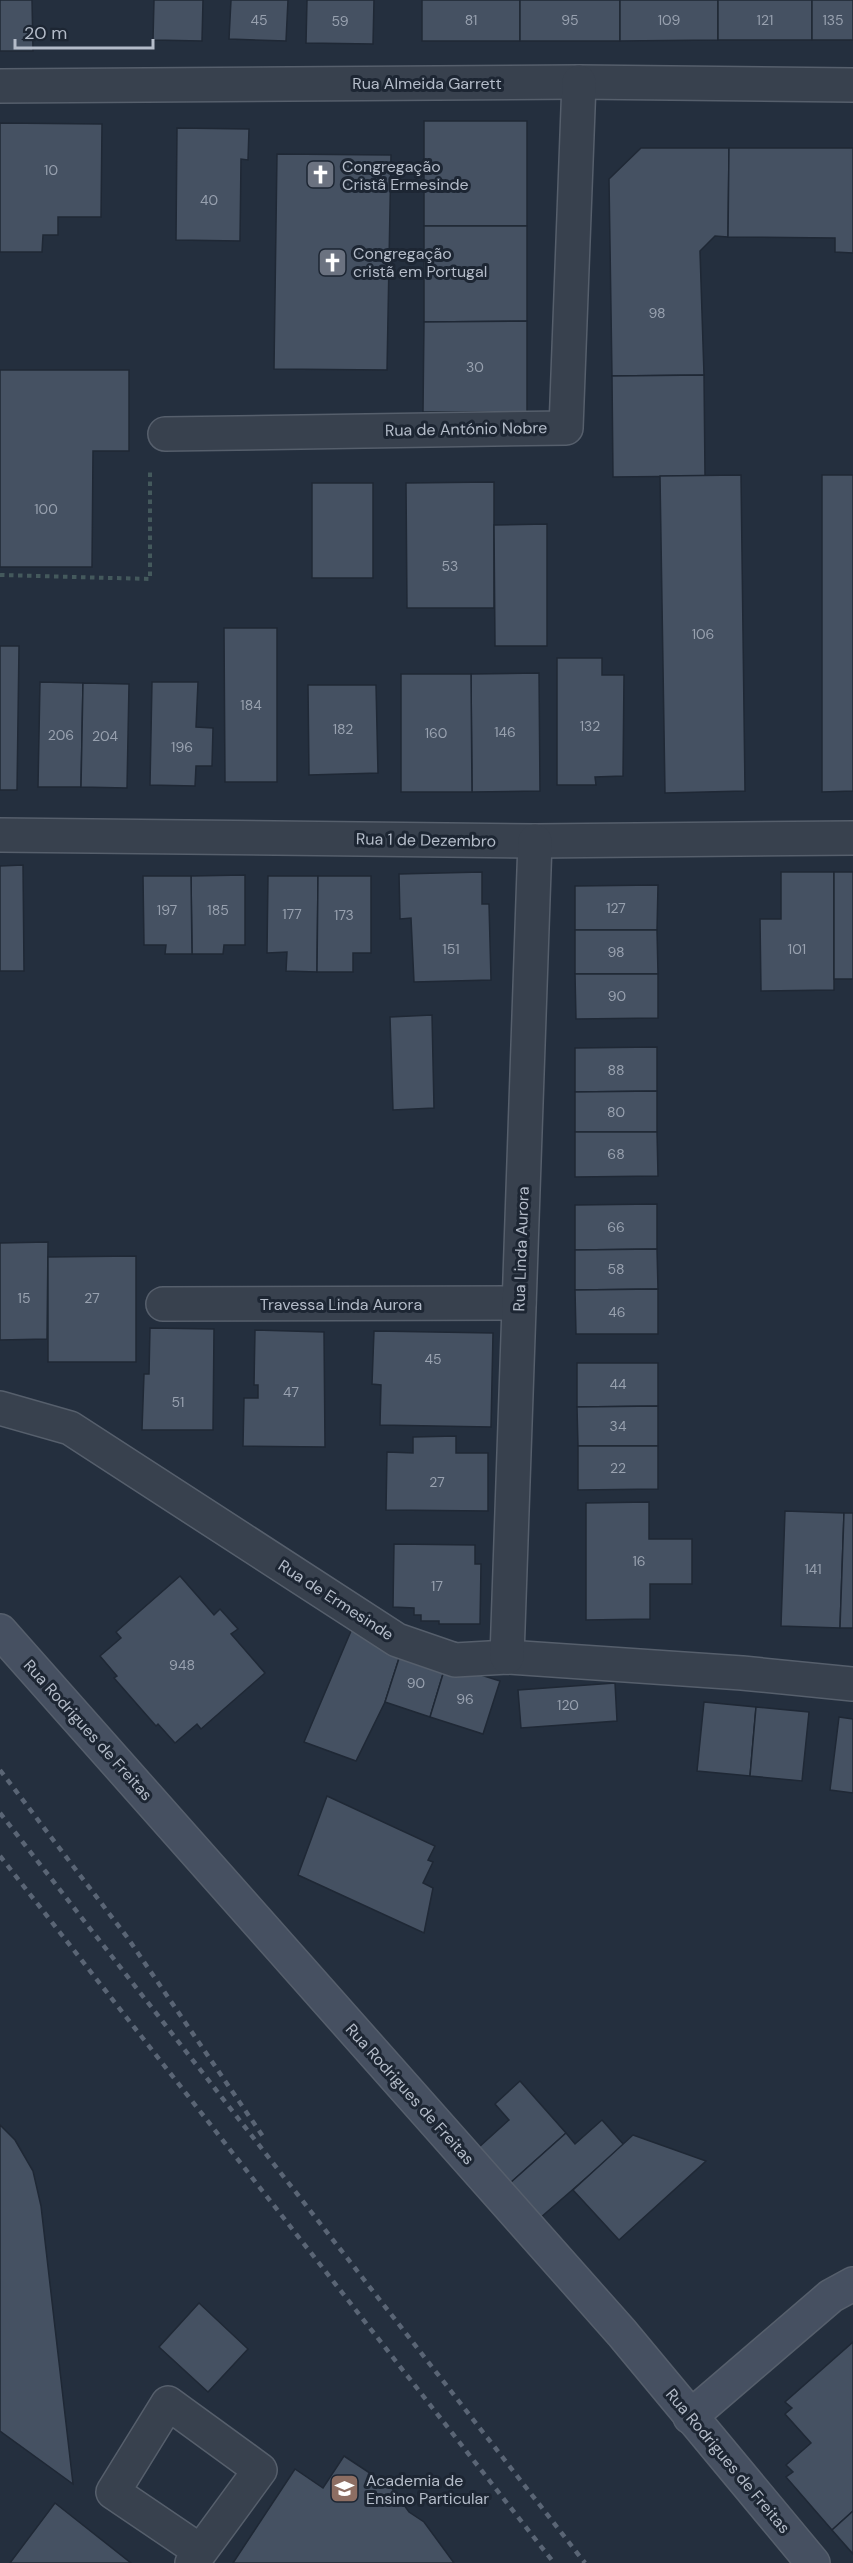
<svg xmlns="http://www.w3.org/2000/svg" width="853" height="2563" viewBox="0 0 853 2563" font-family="'DM Sans',sans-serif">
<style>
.building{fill:#455162;stroke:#1f2835;stroke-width:1.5}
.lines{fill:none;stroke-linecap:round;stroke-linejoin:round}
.street-casing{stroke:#565f6c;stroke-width:36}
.secondary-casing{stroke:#565f6c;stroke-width:36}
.path{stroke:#44595c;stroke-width:4;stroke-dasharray:4.5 4.5;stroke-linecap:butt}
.street{stroke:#38414e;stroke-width:33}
.secondary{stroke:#465061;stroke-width:33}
.rail{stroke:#5a6575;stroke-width:4.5;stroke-dasharray:6 6;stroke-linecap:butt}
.labels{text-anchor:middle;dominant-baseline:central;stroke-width:6;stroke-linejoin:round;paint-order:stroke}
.number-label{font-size:14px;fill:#98a1af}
.street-label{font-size:16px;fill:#b4bcc9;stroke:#1d2633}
.poi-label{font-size:16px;fill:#b4bcc9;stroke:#1d2633;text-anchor:start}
</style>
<rect width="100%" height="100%" fill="#242f3e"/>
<g class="building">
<path d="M 0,0 L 32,0 L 33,51 L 0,51 Z"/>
<path d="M 154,0 L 203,0 L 202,41 L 153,40 Z"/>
<path d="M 231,0 L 288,0 L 286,41 L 229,39 Z"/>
<path d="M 307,0 L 374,0 L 373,44 L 306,43 Z"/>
<rect x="422" y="0" width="98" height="41"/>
<rect x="520" y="0" width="100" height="41"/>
<path d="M 620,0 L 718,0 L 718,40 L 620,41 Z"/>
<rect x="718" y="0" width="94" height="40"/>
<rect x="812" y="0" width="41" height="40"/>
<rect x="424" y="121" width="103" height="105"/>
<path d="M 0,123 L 102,124 L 101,217 L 58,217 L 58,235 L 43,235 L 42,252 L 0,252 Z"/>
<path d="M 177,128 L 249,129 L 248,160 L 241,159 L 240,241 L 176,240 Z"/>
<path d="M 641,148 L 729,148 L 728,237 L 715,236 L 700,251 L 704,375 L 612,376 L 609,179 Z"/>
<path d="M 729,148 L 853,148 L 853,253 L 835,252 L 835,238 L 728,237 Z"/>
<path d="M 277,154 L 391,155 L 387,370 L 274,369 Z"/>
<path d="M 424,226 L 527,226 L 527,321 L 424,322 Z"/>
<path d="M 527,321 L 527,412 L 423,412 L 424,322 Z"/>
<path d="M 0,370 L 129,370 L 129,451 L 93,451 L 92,567 L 0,567 Z"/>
<path d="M 704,375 L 705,476 L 613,477 L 612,376 Z"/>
<path d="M 741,475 L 745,791 L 665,793 L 660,476 Z"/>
<path d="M 822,475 L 853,475 L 853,791 L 822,792 Z"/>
<path d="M 494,482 L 494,608 L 407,608 L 406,483 Z"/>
<rect x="312" y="483" width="61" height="95"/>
<path d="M 547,524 L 547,646 L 495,646 L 494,525 Z"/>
<path d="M 224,628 L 277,628 L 277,782 L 225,782 Z"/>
<path d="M 0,646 L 19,646 L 17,790 L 0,790 Z"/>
<path d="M 557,658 L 602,658 L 602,675 L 624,675 L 623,776 L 595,777 L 596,785 L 557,785 Z"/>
<path d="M 539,673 L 540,791 L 472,792 L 471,674 Z"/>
<path d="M 401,674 L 471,674 L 472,792 L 401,792 Z"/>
<path d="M 40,682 L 83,683 L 81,787 L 38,787 Z"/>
<path d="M 152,682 L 198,682 L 196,727 L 213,728 L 212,766 L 196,766 L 195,786 L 150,785 Z"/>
<path d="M 83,683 L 129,684 L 127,788 L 81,787 Z"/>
<path d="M 308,685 L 376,685 L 378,773 L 309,775 Z"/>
<path d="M 23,865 L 24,971 L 0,971 L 0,866 Z"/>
<path d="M 482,872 L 482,904 L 489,904 L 491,980 L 414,982 L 411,918 L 400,919 L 399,874 Z"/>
<path d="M 781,872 L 834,872 L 834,990 L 761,991 L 760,919 L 781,919 Z"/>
<rect x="834" y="872" width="19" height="107"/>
<path d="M 245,875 L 245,945 L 224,945 L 223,954 L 192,954 L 191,876 Z"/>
<path d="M 143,876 L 191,876 L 192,954 L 165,954 L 166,945 L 144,945 Z"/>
<path d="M 268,876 L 318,876 L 317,972 L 286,971 L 287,952 L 267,953 Z"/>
<path d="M 318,876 L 371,876 L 371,953 L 353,953 L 353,972 L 317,972 Z"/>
<path d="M 658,885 L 657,930 L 575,930 L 575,886 Z"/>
<path d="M 575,930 L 657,930 L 658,974 L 575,974 Z"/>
<path d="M 575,974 L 658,974 L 658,1018 L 576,1019 Z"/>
<path d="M 432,1015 L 434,1108 L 393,1110 L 390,1017 Z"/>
<path d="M 657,1047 L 657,1091 L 575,1092 L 575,1048 Z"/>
<path d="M 657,1091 L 657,1132 L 575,1132 L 575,1092 Z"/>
<path d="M 575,1132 L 657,1132 L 658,1176 L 575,1177 Z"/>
<path d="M 657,1204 L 657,1249 L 575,1250 L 575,1205 Z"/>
<path d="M 48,1242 L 47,1339 L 0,1340 L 0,1243 Z"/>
<path d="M 657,1249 L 658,1289 L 575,1290 L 575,1250 Z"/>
<path d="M 136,1256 L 136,1362 L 48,1362 L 48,1257 Z"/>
<path d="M 658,1289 L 658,1334 L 576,1334 L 575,1290 Z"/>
<path d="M 150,1328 L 214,1329 L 213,1430 L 142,1430 L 144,1374 L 149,1374 Z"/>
<path d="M 255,1330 L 324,1332 L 325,1447 L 243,1446 L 244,1398 L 258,1398 L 258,1385 L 254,1385 Z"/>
<path d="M 374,1331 L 493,1333 L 491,1427 L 380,1425 L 381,1385 L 372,1384 Z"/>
<path d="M 577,1363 L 658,1363 L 658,1406 L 577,1407 Z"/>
<path d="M 658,1406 L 658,1446 L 578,1446 L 577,1407 Z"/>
<path d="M 456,1436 L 456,1453 L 488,1453 L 488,1511 L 386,1510 L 387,1452 L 413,1453 L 413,1437 Z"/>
<path d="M 578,1446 L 658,1446 L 658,1489 L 578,1490 Z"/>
<path d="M 649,1502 L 649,1539 L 692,1539 L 692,1584 L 650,1584 L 650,1619 L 586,1620 L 586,1503 Z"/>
<path d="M 785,1511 L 844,1513 L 840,1628 L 781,1626 Z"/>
<path d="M 844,1513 L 853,1513 L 853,1628 L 840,1628 Z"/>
<path d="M 394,1544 L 475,1545 L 475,1564 L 481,1564 L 480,1624 L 439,1624 L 439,1621 L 421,1621 L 421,1615 L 414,1615 L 414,1608 L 393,1607 Z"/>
<path d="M 180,1576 L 214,1615 L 220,1609 L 238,1629 L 231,1634 L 265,1673 L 201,1729 L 197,1724 L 175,1743 L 158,1724 L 156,1726 L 114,1678 L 117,1676 L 100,1656 L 121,1638 L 116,1632 Z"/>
<path d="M 354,1624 L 402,1649 L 385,1702 L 356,1761 L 304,1742 Z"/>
<path d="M 402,1649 L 446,1664 L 430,1717 L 385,1702 Z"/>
<path d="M 446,1664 L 500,1681 L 483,1734 L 430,1717 Z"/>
<path d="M 615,1683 L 617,1721 L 521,1728 L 518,1690 Z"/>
<path d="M 704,1702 L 756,1707 L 750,1776 L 697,1771 Z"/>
<path d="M 756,1707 L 809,1712 L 802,1781 L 750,1776 Z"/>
<path d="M 839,1717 L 853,1719 L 853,1793 L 830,1790 Z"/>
<path d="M 327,1796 L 435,1846 L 428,1860 L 433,1862 L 423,1883 L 433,1888 L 424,1933 L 298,1875 Z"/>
<path d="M 520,2081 L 566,2133 L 509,2184 L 478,2148 L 509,2120 L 495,2104 Z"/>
<path d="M 602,2120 L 624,2145 L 540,2218 L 509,2184 L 566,2133 L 575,2144 Z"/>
<path d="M 0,2125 L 15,2140 L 33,2171 L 41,2206 L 73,2484 L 0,2431 Z"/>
<path d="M 633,2135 L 706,2161 L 619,2240 L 573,2190 Z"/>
<path d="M 199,2303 L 248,2349 L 208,2392 L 159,2347 Z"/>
<path d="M 853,2342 L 853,2511 L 832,2530 L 786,2477 L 793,2472 L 786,2465 L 811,2443 L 785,2414 L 792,2408 L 785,2402 Z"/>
<path d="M 344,2456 L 391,2487 L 409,2512 L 424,2522 L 454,2563 L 233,2563 L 295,2469 L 323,2488 Z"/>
<path d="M 55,2503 L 131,2563 L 10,2563 Z"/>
<path d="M 853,2511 L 853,2554 L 832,2530 Z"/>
</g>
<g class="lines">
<defs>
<g id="street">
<path d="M 0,86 L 579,82 L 853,85"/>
<path d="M 165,434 L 566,428 L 579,82"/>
<path d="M 0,835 L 535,841 L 853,838"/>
<path d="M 163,1304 L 519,1303"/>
<path d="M 0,1408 L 70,1428 L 397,1640 L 455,1660 L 507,1657 L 742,1673 L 853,1684"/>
<path d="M 507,1657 L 535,841"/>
<path d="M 192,2563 L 260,2470 L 168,2403 L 113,2492 L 200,2551"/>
</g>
<g id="secondary">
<path d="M 0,1631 L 622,2333 L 813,2563"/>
<path d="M 690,2417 L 831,2296 L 853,2284"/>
</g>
</defs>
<use href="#street" class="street-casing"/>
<use href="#secondary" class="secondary-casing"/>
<path class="path" d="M 0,575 L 150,579 L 150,472"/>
<use href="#street" class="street"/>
<use href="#secondary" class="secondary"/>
<g class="rail">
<path d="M 0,1770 L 127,1937 L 264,2138"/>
<path d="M 0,1813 L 585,2563"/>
<path d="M 0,1856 L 554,2563"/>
</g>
</g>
<defs>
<symbol id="church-square" viewBox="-11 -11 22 22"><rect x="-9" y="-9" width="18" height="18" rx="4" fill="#6b7280" stroke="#1d2633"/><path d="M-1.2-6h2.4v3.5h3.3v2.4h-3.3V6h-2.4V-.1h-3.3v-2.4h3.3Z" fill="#fff"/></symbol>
<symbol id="school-square" viewBox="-11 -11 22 22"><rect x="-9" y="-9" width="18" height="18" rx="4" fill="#8d6e63" stroke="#1d2633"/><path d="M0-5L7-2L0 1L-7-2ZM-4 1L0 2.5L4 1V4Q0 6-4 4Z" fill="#fff"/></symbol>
</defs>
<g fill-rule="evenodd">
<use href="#church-square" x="304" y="158" width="33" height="33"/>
<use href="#church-square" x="316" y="246" width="33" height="33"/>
<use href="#school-square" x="328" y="2472" width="33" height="33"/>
</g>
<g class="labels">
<g class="number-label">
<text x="259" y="20">45</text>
<text x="471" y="20">81</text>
<text x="570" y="20">95</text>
<text x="669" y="20">109</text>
<text x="765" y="20">121</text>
<text x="833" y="20">135</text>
<text x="340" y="21">59</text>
<text x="51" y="170">10</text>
<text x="209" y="200">40</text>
<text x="657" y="313">98</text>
<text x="475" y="367">30</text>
<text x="46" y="509">100</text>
<text x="450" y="566">53</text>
<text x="703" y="634">106</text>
<text x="251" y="705">184</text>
<text x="590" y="726">132</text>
<text x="343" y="729">182</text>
<text x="505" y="732">146</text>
<text x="436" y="733">160</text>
<text x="61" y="735">206</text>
<text x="105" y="736">204</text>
<text x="182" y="747">196</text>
<text x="616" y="908">127</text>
<text x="167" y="910">197</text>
<text x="218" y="910">185</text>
<text x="292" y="914">177</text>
<text x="344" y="915">173</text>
<text x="451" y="949">151</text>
<text x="797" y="949">101</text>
<text x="616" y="952">98</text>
<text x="617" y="996">90</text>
<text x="616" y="1070">88</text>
<text x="616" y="1112">80</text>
<text x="616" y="1154">68</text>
<text x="616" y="1227">66</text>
<text x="616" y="1269">58</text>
<text x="24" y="1298">15</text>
<text x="92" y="1298">27</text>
<text x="617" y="1312">46</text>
<text x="433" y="1359">45</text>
<text x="618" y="1384">44</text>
<text x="291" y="1392">47</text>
<text x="178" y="1402">51</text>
<text x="618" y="1426">34</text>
<text x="618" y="1468">22</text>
<text x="437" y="1482">27</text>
<text x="639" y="1561">16</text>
<text x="813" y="1569">141</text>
<text x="437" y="1586">17</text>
<text x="182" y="1665">948</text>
<text x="416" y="1683">90</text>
<text x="465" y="1699">96</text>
<text x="568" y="1705">120</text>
</g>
<g class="street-label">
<text x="427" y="83">Rua Almeida Garrett</text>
<text transform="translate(466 429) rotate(-1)">Rua de António Nobre</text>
<text transform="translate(426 840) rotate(1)">Rua 1 de Dezembro</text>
<text transform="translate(521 1249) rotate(-88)">Rua Linda Aurora</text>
<text x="341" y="1304">Travessa Linda Aurora</text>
<text transform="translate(336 1600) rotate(33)">Rua de Ermesinde</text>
<text transform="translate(88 1730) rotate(48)">Rua Rodrigues de Freitas</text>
<text transform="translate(410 2094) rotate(48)">Rua Rodrigues de Freitas</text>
<text transform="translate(728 2461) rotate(50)">Rua Rodrigues de Freitas</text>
</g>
<g class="poi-label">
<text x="342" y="166">Congregação<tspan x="342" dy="18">Cristã Ermesinde</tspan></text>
<text x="353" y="253">Congregação<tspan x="353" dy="18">cristã em Portugal</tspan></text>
<text x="366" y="2480">Academia de<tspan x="366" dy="18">Ensino Particular</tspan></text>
</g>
</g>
<path d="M15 39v9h138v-9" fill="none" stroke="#b4bcc9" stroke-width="3"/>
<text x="24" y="39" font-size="18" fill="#b4bcc9" stroke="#1d2633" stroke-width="4.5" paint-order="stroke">20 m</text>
</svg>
